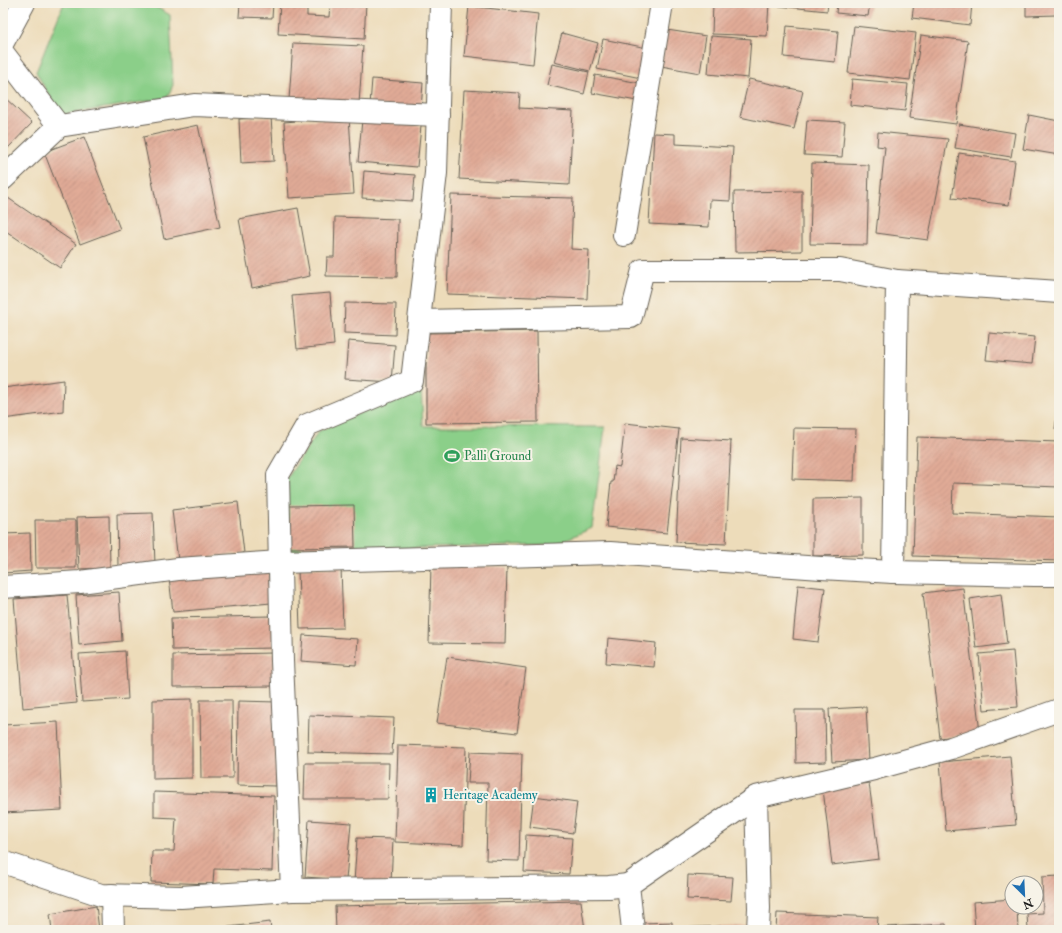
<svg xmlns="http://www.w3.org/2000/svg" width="1062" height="933" viewBox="0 0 1062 933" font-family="'IM FELL Double Pica',serif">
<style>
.park{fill:#8bcf89;stroke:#547652}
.building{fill:url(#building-hatch)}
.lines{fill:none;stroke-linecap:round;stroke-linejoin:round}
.minor-casing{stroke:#655f53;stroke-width:24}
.minor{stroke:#fff;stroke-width:22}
.labels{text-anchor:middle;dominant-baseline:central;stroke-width:4;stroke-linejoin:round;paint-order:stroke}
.leisure-label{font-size:13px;fill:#27864d;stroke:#f7f3e8;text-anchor:start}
.culture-label{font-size:13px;fill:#0d838f;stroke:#f7f3e8;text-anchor:start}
</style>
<defs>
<pattern id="building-hatch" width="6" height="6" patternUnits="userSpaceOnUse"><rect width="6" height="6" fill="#e1ab97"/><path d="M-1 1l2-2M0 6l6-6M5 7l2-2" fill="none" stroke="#c09382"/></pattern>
</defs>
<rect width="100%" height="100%" fill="#f7f3e8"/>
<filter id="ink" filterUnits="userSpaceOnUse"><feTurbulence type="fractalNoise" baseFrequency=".025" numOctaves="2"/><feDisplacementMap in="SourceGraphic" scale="8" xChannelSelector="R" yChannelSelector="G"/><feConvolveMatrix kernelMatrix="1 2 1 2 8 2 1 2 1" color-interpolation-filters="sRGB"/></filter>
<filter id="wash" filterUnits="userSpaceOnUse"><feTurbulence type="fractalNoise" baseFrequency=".012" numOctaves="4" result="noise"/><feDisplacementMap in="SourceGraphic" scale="16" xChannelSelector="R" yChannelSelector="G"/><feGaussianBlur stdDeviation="0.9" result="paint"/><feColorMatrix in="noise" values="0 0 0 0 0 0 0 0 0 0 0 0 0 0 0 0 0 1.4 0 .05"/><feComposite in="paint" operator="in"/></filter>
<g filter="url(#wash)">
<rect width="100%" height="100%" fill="#eddcba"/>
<g class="park">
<path d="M 64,3 L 149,3 L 170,15 L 173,85 L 167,98 L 60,115 L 36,72 Z"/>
<path d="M 421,386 L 423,426 L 605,427 L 592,528 L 553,545 L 286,551 L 286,480 L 319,431 Z"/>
</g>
<g id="blocks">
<g class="building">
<path d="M 240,3 L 273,3 L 272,18 L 239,17 Z"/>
<path d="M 280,3 L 307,3 L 307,16 L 329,17 L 330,3 L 366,3 L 364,39 L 278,34 Z"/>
<path d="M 713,3 L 769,3 L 767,36 L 712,34 Z"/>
<path d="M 779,3 L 828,3 L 827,11 L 779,6 Z"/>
<path d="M 837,3 L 870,3 L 868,16 L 836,13 Z"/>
<path d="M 914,3 L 972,3 L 970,25 L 912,18 Z"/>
<path d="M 1026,3 L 1056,3 L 1056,15 L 1026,16 Z"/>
<path d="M 469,6 L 538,14 L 533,64 L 464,56 Z"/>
<path d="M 787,26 L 838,31 L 835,62 L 784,57 Z"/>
<path d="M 854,26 L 916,33 L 910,80 L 848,73 Z"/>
<path d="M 667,30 L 706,36 L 700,73 L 661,66 Z"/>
<path d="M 562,33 L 598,43 L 590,71 L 554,62 Z"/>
<path d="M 921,35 L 968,41 L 956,124 L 909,118 Z"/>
<path d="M 711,36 L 751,39 L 748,78 L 708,74 Z"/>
<path d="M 603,39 L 647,48 L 641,78 L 597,69 Z"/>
<path d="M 293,43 L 363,46 L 359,104 L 289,100 Z"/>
<path d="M 552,64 L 589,72 L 584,94 L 547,85 Z"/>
<path d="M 595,75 L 640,83 L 637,101 L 592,93 Z"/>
<path d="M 372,79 L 423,83 L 421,109 L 370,105 Z"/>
<path d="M 749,79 L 803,91 L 794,129 L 740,117 Z"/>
<path d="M 852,79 L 908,84 L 905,111 L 850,105 Z"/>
<path d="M 464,90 L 520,93 L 519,108 L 573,111 L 569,185 L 459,179 Z"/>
<path d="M 3,96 L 32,123 L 8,148 L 3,144 Z"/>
<path d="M 1029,115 L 1059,121 L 1059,155 L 1023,149 Z"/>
<path d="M 271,117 L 274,161 L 241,163 L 239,119 Z"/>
<path d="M 349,117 L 354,194 L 289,198 L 284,122 Z"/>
<path d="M 362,120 L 421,126 L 417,167 L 358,162 Z"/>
<path d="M 807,120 L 845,122 L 842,157 L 804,155 Z"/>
<path d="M 959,124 L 1015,133 L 1011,157 L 955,148 Z"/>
<path d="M 198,125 L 220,227 L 164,239 L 143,137 Z"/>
<path d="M 878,132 L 948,139 L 928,240 L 876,233 L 885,147 L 877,146 Z"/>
<path d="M 654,133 L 675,134 L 675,144 L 733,147 L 730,201 L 710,200 L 709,227 L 649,224 Z"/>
<path d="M 84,137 L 120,229 L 80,244 L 44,152 Z"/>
<path d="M 959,153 L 1015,161 L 1009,205 L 952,198 Z"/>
<path d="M 812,163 L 869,165 L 867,245 L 810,244 Z"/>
<path d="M 364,171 L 415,175 L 413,201 L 362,198 Z"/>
<path d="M 802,191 L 802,251 L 735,252 L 734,192 Z"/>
<path d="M 451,195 L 573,198 L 571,249 L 589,250 L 587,299 L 447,294 Z"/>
<path d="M 8,198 L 76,244 L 60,268 L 3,229 L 3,205 Z"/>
<path d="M 298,208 L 310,276 L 252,288 L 239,219 Z"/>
<path d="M 335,217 L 398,219 L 397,277 L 326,276 L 327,257 L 334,257 Z"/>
<path d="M 330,293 L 334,345 L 297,349 L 292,296 Z"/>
<path d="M 345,303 L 396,304 L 395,335 L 344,333 Z"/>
<path d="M 537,331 L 538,422 L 426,423 L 426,333 Z"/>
<path d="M 989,333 L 1035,337 L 1032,364 L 986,360 Z"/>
<path d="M 348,341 L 395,345 L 392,382 L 345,379 Z"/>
<path d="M 64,380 L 63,411 L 3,419 L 3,388 Z"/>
<path d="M 1058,407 L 1059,407 L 1059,430 L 1055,429 Z"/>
<path d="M 625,423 L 679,429 L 667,533 L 606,527 L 611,482 L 613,482 L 615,466 L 620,467 Z"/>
<path d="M 794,428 L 856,429 L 854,481 L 792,479 Z"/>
<path d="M 917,437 L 1059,442 L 1059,487 L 953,483 L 952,513 L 1059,517 L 1059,561 L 913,556 Z"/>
<path d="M 681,438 L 731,441 L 726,544 L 676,542 Z"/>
<path d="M 863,498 L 863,555 L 813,556 L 813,499 Z"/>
<path d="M 238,502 L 244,553 L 178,561 L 172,510 Z"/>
<path d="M 354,505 L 355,547 L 289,548 L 289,506 Z"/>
<path d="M 153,513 L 155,564 L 118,566 L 117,514 Z"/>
<path d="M 109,516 L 110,568 L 79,569 L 77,517 Z"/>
<path d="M 35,520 L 76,520 L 76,568 L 36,568 Z"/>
<path d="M 30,533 L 31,571 L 3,573 L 3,534 Z"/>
<path d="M 431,565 L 507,567 L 505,644 L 429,643 Z"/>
<path d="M 268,567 L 271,603 L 173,612 L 169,577 Z"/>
<path d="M 341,567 L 343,628 L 300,629 L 298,569 Z"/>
<path d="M 798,585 L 825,588 L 818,642 L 793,639 Z"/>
<path d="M 963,588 L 980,733 L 940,738 L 923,593 Z"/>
<path d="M 119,592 L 122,641 L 79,645 L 76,595 Z"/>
<path d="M 1001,594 L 1007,644 L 976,648 L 970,599 Z"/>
<path d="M 67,595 L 77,703 L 23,708 L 14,599 Z"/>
<path d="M 272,616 L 274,648 L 172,650 L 171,618 Z"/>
<path d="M 303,635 L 358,639 L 356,665 L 301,661 Z"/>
<path d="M 608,638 L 656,643 L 654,667 L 606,663 Z"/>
<path d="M 125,651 L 128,699 L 82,702 L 79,654 Z"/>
<path d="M 1013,651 L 1018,707 L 984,710 L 979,654 Z"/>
<path d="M 274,653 L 275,686 L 173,687 L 173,655 Z"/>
<path d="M 447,657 L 526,668 L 517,733 L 437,723 Z"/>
<path d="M 192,699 L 192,778 L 153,779 L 153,700 Z"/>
<path d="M 200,700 L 232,700 L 233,778 L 201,778 Z"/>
<path d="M 238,701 L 277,702 L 276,786 L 237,785 Z"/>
<path d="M 866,707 L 869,760 L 832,762 L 829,709 Z"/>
<path d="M 795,710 L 825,710 L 826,762 L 796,763 Z"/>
<path d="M 309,715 L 394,718 L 392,754 L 308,752 Z"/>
<path d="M 58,722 L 62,810 L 3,813 L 3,725 Z"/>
<path d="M 1056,723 L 1059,723 L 1059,746 L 1058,746 Z"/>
<path d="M 398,745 L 466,747 L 463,845 L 395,842 Z"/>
<path d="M 470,752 L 522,754 L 519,861 L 486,860 L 488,783 L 468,783 Z"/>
<path d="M 1010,756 L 1016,825 L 946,831 L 940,762 Z"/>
<path d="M 305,763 L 389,763 L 388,799 L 304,799 Z"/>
<path d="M 869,783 L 879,859 L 832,865 L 823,789 Z"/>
<path d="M 154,792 L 274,796 L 272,871 L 214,869 L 213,884 L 151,882 L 152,851 L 174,851 L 176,818 L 154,817 Z"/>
<path d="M 534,796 L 577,802 L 573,833 L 530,827 Z"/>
<path d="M 309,820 L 351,823 L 346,880 L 305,877 Z"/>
<path d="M 526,835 L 572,838 L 569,874 L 524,872 Z"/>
<path d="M 357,838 L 393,839 L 391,883 L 354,882 Z"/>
<path d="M 688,875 L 733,877 L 731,901 L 687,899 Z"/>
<path d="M 1059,876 L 1059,930 L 1028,930 L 1027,914 L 1043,913 L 1042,877 Z"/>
<path d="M 1012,899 L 1012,907 L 1017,907 L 1018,930 L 975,930 L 973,902 Z"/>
<path d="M 581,901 L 585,930 L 336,930 L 335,906 Z"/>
<path d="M 96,906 L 99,930 L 52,930 L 50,914 Z"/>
<path d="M 777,913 L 878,917 L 877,930 L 776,930 Z"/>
<path d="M 270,922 L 271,930 L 212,930 L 212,929 Z"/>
<path d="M 672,922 L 672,930 L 643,930 L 643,923 Z"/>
<path d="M 946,924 L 947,930 L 884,930 L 884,927 Z"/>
<path d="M 746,925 L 746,930 L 676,930 L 676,928 Z"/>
</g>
</g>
</g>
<g filter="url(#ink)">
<use href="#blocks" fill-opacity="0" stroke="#655f53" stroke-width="1"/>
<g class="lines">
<defs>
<g id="minor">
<path d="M 3,42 L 24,3"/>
<path d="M 3,53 L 59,126"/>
<path d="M 3,179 L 59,126 L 194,105 L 438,115"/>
<path d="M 624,235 L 662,3"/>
<path d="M 897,281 L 1059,292"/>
<path d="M 419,321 L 631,317 L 643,270 L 840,270 L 897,281 L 893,572"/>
<path d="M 3,587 L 80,582 L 178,569 L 280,562 L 610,553 L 821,568 L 893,572 L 1035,575 L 1059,575"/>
<path d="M 756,797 L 759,908 L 758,930"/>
<path d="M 3,862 L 101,895 L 181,897 L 292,890 L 282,661 L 278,475 L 307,425 L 412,381 L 436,173 L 441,3"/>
<path d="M 292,890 L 609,887 L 628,885"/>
<path d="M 112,895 L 113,930"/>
<path d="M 633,930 L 628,885 L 756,797 L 874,769 L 951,748 L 1059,710"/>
</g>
</defs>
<use href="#minor" class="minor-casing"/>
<use href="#minor" class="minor"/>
</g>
</g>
<defs>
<symbol id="stadium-bare" viewBox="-9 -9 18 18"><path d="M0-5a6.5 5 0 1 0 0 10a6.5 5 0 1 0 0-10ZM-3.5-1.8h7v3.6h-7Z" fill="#2e9e5b" stroke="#f7f3e8" stroke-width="2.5" paint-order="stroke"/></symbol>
<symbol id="building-bare" viewBox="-9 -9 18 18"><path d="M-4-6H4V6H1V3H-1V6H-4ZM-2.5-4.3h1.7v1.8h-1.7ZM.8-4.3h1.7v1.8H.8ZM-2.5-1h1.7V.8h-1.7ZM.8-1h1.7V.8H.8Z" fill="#0f9aa8" stroke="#f7f3e8" stroke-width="2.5" paint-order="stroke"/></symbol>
</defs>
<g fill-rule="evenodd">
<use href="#stadium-bare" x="441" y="445" width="22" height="22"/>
<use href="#building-bare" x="420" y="784" width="22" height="22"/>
</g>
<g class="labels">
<g class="leisure-label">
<text x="464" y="456">Palli Ground</text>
</g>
<g class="culture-label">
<text x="443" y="795">Heritage Academy</text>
</g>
</g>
<rect width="1062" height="933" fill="none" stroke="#f7f3e8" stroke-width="16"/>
<g transform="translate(1024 895) rotate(156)"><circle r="19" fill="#f7f3e8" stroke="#9f9d96"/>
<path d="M0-3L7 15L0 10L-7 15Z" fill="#1f6fb2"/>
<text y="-6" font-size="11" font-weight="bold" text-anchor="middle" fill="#1c1c1c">N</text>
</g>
</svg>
